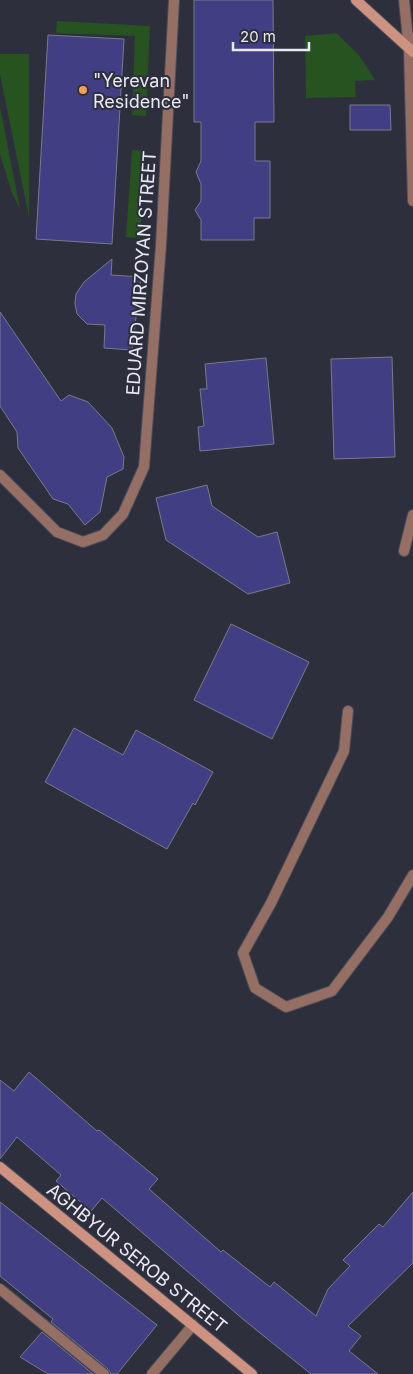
<svg xmlns="http://www.w3.org/2000/svg" width="413" height="1374" viewBox="0 0 413 1374" font-family="Inter,sans-serif">
<style>
.green{fill:#275320}
.building{fill:#413e84;stroke:#787a8b}
.lines{fill:none;stroke-linecap:round;stroke-linejoin:round}
.lane-casing{stroke:#4c4d5a;stroke-width:12}
.street-casing{stroke:#4c4d5a;stroke-width:12}
.secondary-casing{stroke:#4c4d5a;stroke-width:12}
.lane{stroke:#956f64;stroke-width:10}
.street{stroke:#956f64;stroke-width:10}
.secondary{stroke:#ce9281;stroke-width:10}
.poi-dot{fill:#fc9e52;stroke:#2e2f3d;stroke-width:2}
.labels{text-anchor:middle;dominant-baseline:central;stroke-width:4;stroke-linejoin:round;paint-order:stroke}
.poi-label{font-size:18px;fill:#e9eaf4;stroke:#2e2f3d;text-anchor:start}
.street-label{font-size:18px;fill:#e9eaf4;stroke:#2e2f3d}
</style>
<rect width="100%" height="100%" fill="#2e2f3d"/>
<g class="green">
<path d="M 57,21 L 150,26 L 146,116 L 132,115 L 135,36 L 56,33 Z"/>
<path d="M 336,33 L 359,55 L 375,80 L 355,81 L 356,97 L 306,98 L 305,36 Z"/>
<path d="M 0,54 L 29,54 L 29,217 L 0,74 Z"/>
<path d="M 0,107 L 20,209 L 12,193 L 0,154 Z"/>
<path d="M 132,150 L 145,151 L 140,238 L 126,237 Z"/>
</g>
<g class="building">
<path d="M 194,0 L 273,0 L 274,122 L 255,122 L 255,161 L 270,161 L 270,218 L 254,218 L 254,240 L 201,240 L 201,220 L 195,210 L 201,201 L 201,184 L 196,172 L 201,161 L 201,122 L 194,122 Z"/>
<path d="M 48,35 L 124,39 L 112,244 L 36,239 Z"/>
<path d="M 350,105 L 390,105 L 391,130 L 350,130 Z"/>
<path d="M 112,259 L 111,275 L 141,277 L 132,350 L 104,348 L 105,325 L 87,324 L 77,314 L 75,304 L 76,294 L 84,282 Z"/>
<path d="M 0,312 L 61,401 L 69,395 L 88,402 L 112,428 L 124,457 L 123,469 L 107,477 L 100,512 L 85,525 L 68,504 L 53,499 L 18,448 L 17,432 L 0,406 Z"/>
<path d="M 392,357 L 395,457 L 334,459 L 331,359 Z"/>
<path d="M 266,358 L 274,444 L 200,451 L 198,427 L 204,426 L 200,389 L 207,389 L 205,364 Z"/>
<path d="M 207,485 L 212,506 L 258,537 L 277,532 L 290,583 L 248,594 L 166,540 L 156,498 Z"/>
<path d="M 231,624 L 309,662 L 272,739 L 194,700 Z"/>
<path d="M 74,728 L 123,755 L 136,730 L 213,772 L 195,805 L 193,803 L 167,849 L 45,782 Z"/>
<path d="M 29,1072 L 97,1131 L 99,1130 L 158,1179 L 149,1189 L 221,1252 L 223,1250 L 270,1287 L 274,1282 L 316,1316 L 328,1289 L 350,1266 L 343,1260 L 379,1224 L 383,1227 L 413,1192 L 413,1263 L 348,1326 L 361,1336 L 349,1351 L 378,1374 L 311,1374 L 244,1320 L 102,1198 L 91,1211 L 56,1181 L 61,1175 L 17,1137 L 0,1159 L 0,1080 L 14,1091 Z"/>
<path d="M 0,1202 L 157,1325 L 117,1374 L 111,1374 L 108,1369 L 51,1322 L 53,1319 L 0,1276 Z"/>
<path d="M 42,1332 L 93,1374 L 48,1374 L 20,1357 Z"/>
</g>
<g class="lines">
<defs>
<g id="lane">
<path d="M 413,38 L 409,50 L 413,201"/>
<path d="M 404,551 L 413,515"/>
<path d="M 348,711 L 344,751 L 271,903 L 243,953 L 255,988 L 286,1007 L 332,991 L 388,917 L 413,875"/>
<path d="M 0,1289 L 104,1374"/>
<path d="M 152,1374 L 193,1325"/>
</g>
<g id="street">
<path d="M 404,0 L 409,50"/>
<path d="M 0,475 L 57,532 L 83,542 L 103,535 L 123,514 L 144,467 L 161,245 L 174,0"/>
</g>
<g id="secondary">
<path d="M 356,0 L 413,52"/>
<path d="M 0,1167 L 252,1374"/>
</g>
</defs>
<use href="#lane" class="lane-casing"/>
<use href="#street" class="street-casing"/>
<use href="#secondary" class="secondary-casing"/>
<use href="#lane" class="lane"/>
<use href="#street" class="street"/>
<use href="#secondary" class="secondary"/>
</g>
<circle class="poi-dot" cx="83" cy="90" r="5"/>
<g class="labels">
<g class="poi-label">
<text x="93" y="80">"Yerevan<tspan x="93" dy="21">Residence"</tspan></text>
</g>
<g class="street-label">
<text transform="translate(141 273) rotate(-86)">EDUARD MIRZOYAN STREET</text>
<text transform="translate(137 1258) rotate(39)">AGHBYUR SEROB STREET</text>
</g>
</g>
<path d="M233 42v8h76v-8" fill="none" stroke="#e9eaf4" stroke-width="2.5"/>
<text x="240" y="42" font-size="15" fill="#e9eaf4" stroke="#2e2f3d" stroke-width="4" paint-order="stroke">20 m</text>
</svg>
